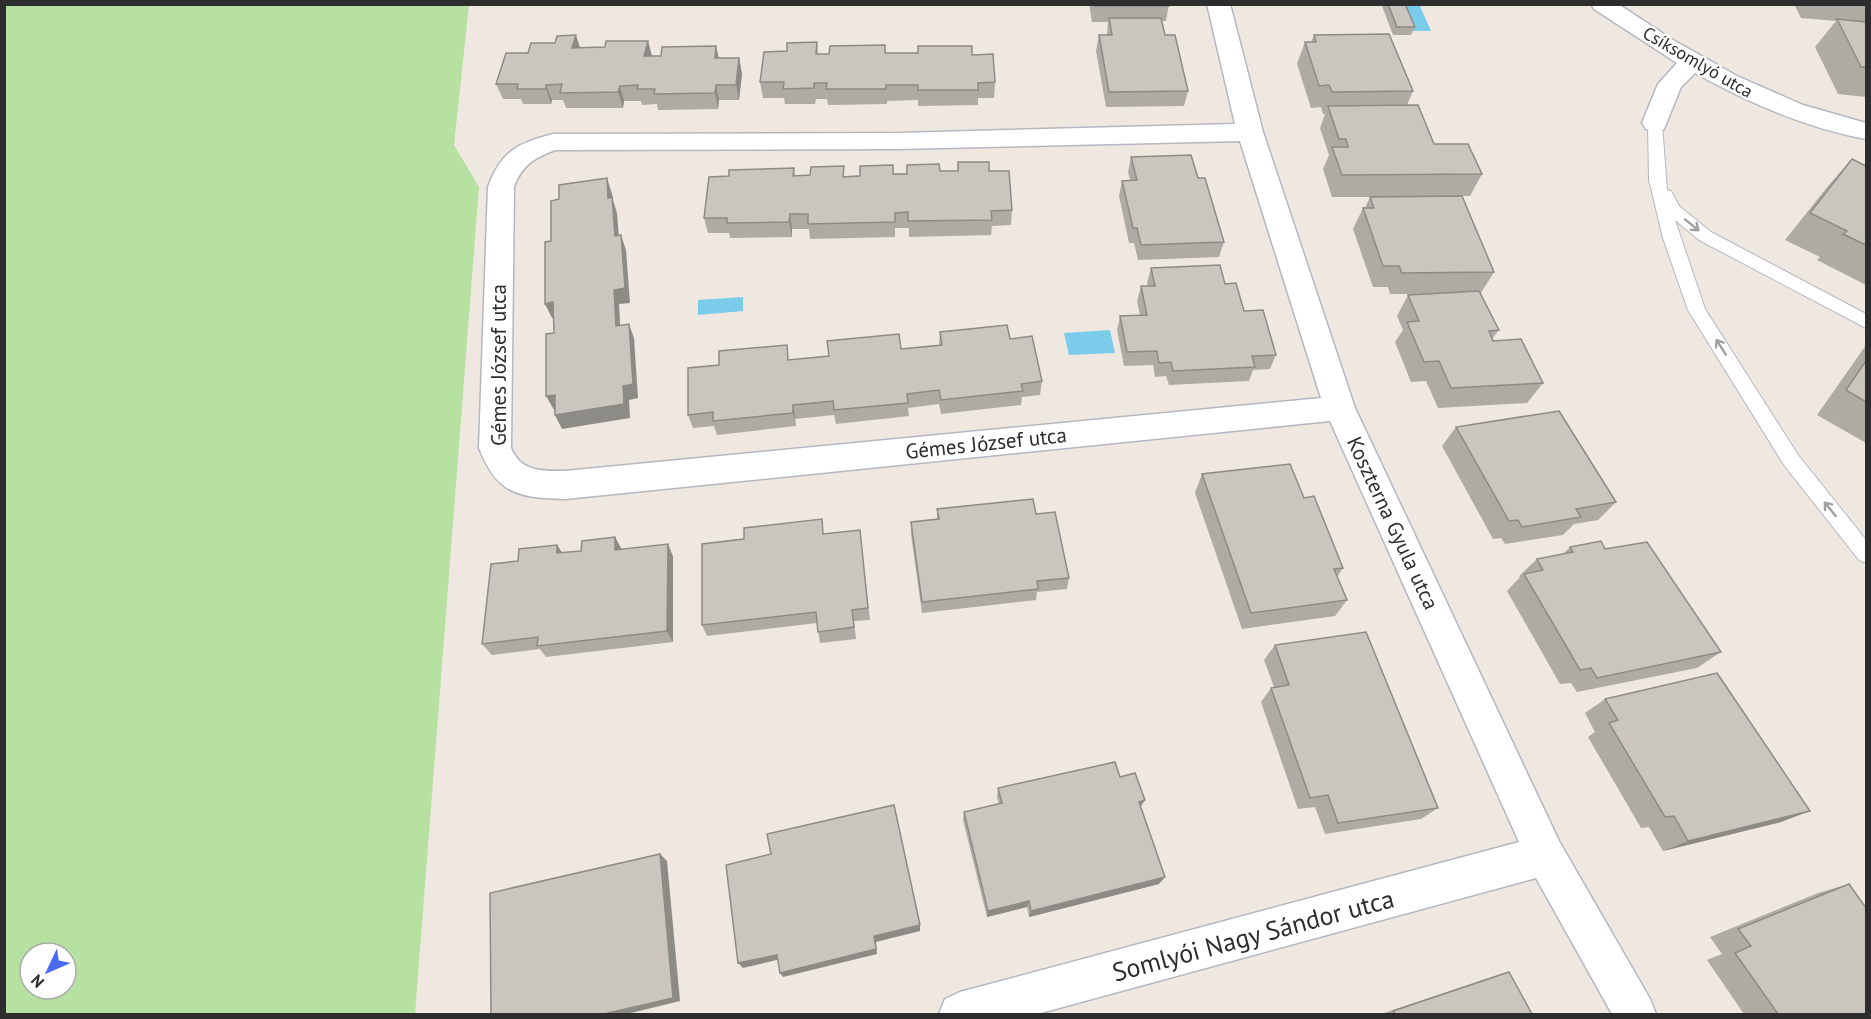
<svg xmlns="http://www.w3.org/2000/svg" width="1871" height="1019" viewBox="0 0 1871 1019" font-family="'PT Sans',sans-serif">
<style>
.green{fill:#b7e1a0;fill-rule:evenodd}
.water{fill:#7accea}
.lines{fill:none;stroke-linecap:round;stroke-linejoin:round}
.service-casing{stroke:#b4b7c0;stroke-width:2}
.minor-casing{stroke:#b4b7c0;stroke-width:3}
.service{fill:#fff;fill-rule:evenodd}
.minor{fill:#fff;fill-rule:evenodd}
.wall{fill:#aeaaa4}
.shaded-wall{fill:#8d8b86}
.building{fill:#cac6bf;stroke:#8d8b86;stroke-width:1.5}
.oneway{stroke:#a0a0a0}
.labels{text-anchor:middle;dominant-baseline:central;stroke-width:4.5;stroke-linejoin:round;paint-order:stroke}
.far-street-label{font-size:18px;fill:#2d2d2d;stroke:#fff}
.street-label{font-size:21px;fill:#2d2d2d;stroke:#fff}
.near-street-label{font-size:26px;fill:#2d2d2d;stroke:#fff}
</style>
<rect width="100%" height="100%" fill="#eee8e1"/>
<path class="green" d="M 5,4 L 469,5 L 454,145 L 479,187 L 415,1014 L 5,1014 ZM 30,953 L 66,953 L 66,989 L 30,989 Z"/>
<g class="water">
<path d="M 1399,6 L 1420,6 L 1431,31 L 1409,31 Z"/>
<path d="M 743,297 L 743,311 L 698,315 L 698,300 Z"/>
<path d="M 1110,330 L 1115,353 L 1069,355 L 1064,333 Z"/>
</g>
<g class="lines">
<defs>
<path id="service" d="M 1655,118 L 1662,123 L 1667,190 L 1671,191 L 1679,206 L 1711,232 L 1866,314 L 1866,328 L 1699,240 L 1675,220 L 1705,309 L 1798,455 L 1866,540 L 1866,563 L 1859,560 L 1784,465 L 1688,310 L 1663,238 L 1649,180 L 1648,123 Z"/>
<g id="minor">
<path d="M 1207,4 L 1230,4 L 1263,132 L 1355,408 L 1559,841 L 1650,999 L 1656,1014 L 1612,1014 L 1536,878 L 1037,1014 L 939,1014 L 945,999 L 960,992 L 1519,842 L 1330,421 L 565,499 C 518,498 497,494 479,448 L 488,187 C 501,151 518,143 553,134 L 899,133 L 1235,124 ZM 1240,141 L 1321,398 L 565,471 C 542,471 521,472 511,448 L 514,187 C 522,165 534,158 555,150 L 899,149 Z"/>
<path d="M 1591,4 L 1618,4 L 1673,40 L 1737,76 L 1803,105 L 1866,123 L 1866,139 C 1806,128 1749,103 1695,73 L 1681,87 L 1664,129 L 1655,131 L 1646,129 L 1642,123 L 1658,84 L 1677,63 L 1594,9 Z"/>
</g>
</defs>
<use href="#service" class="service-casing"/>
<use href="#minor" class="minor-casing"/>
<use href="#service" class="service"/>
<use href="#minor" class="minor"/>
</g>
<g class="wall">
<path d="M 1089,4 L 1169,4 L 1166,21 L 1162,21 L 1165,35 L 1188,91 L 1184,106 L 1106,107 L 1096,51 L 1099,35 L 1107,35 L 1108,22 L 1092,22 Z"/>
<path d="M 1383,4 L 1405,4 L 1415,27 L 1411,35 L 1393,35 L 1382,6 Z"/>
<path d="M 1794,4 L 1866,4 L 1866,97 L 1838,94 L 1815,47 L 1836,21 L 1801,18 Z"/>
<path d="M 1314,35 L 1413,91 L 1407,105 L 1434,144 L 1482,174 L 1470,196 L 1462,196 L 1494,272 L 1481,293 L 1499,330 L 1492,339 L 1493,341 L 1543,383 L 1527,403 L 1438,408 L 1426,381 L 1411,382 L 1395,342 L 1403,330 L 1397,316 L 1408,295 L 1434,294 L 1390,294 L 1388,287 L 1373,287 L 1353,229 L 1363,208 L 1365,208 L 1370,197 L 1332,197 L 1323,169 L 1329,155 L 1320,128 L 1325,114 L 1323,114 L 1321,107 L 1311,108 L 1297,64 L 1305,42 L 1311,42 Z"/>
<path d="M 648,41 L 652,56 L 661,56 L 716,46 L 719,58 L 739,58 L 742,74 L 739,100 L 719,100 L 718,109 L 658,110 L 657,104 L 642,105 L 641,101 L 624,101 L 623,108 L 566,108 L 563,100 L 552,100 L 551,104 L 523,104 L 521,99 L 503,99 L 496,84 L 528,53 L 580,48 L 605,47 Z"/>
<path d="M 817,42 L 818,54 L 829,54 L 885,45 L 886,53 L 972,55 L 995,82 L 994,98 L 978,98 L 978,105 L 918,106 L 918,100 L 887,101 L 887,104 L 828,105 L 827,99 L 816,99 L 815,104 L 785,104 L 784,98 L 763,98 L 760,82 L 787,51 Z"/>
<path d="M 1131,157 L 1198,178 L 1224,242 L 1219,257 L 1138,260 L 1134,243 L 1129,243 L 1119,196 L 1122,181 L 1130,180 L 1128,172 Z"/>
<path d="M 1852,159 L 1866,166 L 1866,285 L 1817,260 L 1820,257 L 1785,240 L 1828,186 Z"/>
<path d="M 958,162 L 989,171 L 1012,210 L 1011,225 L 992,226 L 991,235 L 909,237 L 909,228 L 895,228 L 895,237 L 810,239 L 809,229 L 792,229 L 792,237 L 730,238 L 729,233 L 708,233 L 704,218 L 729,176 L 794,168 L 795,176 L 810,175 L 844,166 L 844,176 L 958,171 Z"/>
<path d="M 1151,268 L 1225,284 L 1276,355 L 1270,369 L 1253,370 L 1249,381 L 1169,385 L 1166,376 L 1155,377 L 1153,365 L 1124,366 L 1117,330 L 1120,316 L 1140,315 L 1137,301 L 1141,286 L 1148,286 L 1147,283 Z"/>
<path d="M 940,332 L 1010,339 L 1042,381 L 1040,395 L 1022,397 L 1021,405 L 941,414 L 939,404 L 908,408 L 909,416 L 836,424 L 834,415 L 795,419 L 796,426 L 717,435 L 714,426 L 693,428 L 688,415 L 790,360 L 939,345 Z"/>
<path d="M 1866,345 L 1866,443 L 1817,415 Z"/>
<path d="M 1456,427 L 1616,502 L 1598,520 L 1574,524 L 1563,535 L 1505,544 L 1501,538 L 1493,539 L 1442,446 Z"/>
<path d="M 1202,474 L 1304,498 L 1343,568 L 1337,577 L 1347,600 L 1335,616 L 1242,629 L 1195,493 Z"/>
<path d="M 937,509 L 1036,514 L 1069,578 L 1067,589 L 1037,592 L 1036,600 L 922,613 L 911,534 L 911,522 L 937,519 Z"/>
<path d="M 860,530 L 870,620 L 854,621 L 856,639 L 820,643 L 817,623 L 707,636 L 702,625 L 824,534 Z"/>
<path d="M 615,537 L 621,549 L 668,544 L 673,557 L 673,642 L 546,657 L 540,649 L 492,655 L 482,644 L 557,545 L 562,553 L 581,551 Z"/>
<path d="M 1570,547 L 1605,549 L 1721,652 L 1697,668 L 1577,692 L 1571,683 L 1560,684 L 1507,591 L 1520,577 L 1519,576 L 1537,559 L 1563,554 Z"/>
<path d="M 1275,645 L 1438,808 L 1421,819 L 1325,834 L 1315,807 L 1298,809 L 1261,702 L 1271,688 L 1274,687 L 1264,660 Z"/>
<path d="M 1605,699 L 1781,822 L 1663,851 L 1649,827 L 1641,828 L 1588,737 L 1595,732 L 1585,713 Z"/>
<path d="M 1120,777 L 1141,807 L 1159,884 L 1029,917 L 1027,907 L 987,917 L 963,820 L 964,812 L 999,804 L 997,797 L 998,788 Z"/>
<path d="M 1849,884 L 1866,1014 L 1744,1014 L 1707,960 L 1722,954 L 1710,937 L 1818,893 Z"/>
<path d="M 1509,972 L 1532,1014 L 1381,1014 L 1489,978 Z"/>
</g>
<g class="shaded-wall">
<path d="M 576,35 L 581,51 L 572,48 Z"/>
<path d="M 648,41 L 652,57 L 644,56 Z"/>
<path d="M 716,46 L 719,62 L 715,58 Z"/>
<path d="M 739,58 L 742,74 L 739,100 L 736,85 Z"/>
<path d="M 546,85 L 552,100 L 551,104 L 546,89 Z"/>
<path d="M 716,85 L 719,100 L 718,109 L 715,93 Z"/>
<path d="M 620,86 L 624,101 L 623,108 L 618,92 Z"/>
<path d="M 607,178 L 612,194 L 613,200 L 617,213 L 620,251 L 615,236 L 608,198 Z"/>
<path d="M 790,214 L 792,229 L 792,237 L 789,222 Z"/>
<path d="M 621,235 L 626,250 L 630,303 L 619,304 L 621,340 L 616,326 L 614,290 Z"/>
<path d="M 553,302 L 560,317 L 552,318 L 545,304 Z"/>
<path d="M 629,324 L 634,338 L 638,398 L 629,400 L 630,418 L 562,429 L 555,415 L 623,386 Z"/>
<path d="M 555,395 L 562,408 L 554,410 L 546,396 Z"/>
<path d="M 793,405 L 796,426 L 793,413 Z"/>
<path d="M 615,537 L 622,550 L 615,550 Z"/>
<path d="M 668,544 L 673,557 L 673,642 L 667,631 Z"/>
<path d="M 557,545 L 565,557 L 557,553 Z"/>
<path d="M 1145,800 L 1140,808 L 1139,802 Z"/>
<path d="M 1810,811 L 1781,822 L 1663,851 L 1688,841 Z"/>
<path d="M 660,854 L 667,861 L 680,1001 L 627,1014 L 604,1014 Z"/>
<path d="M 1165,877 L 1159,884 L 1029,917 L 1031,911 Z"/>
<path d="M 1029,901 L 1027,907 L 987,917 L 988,911 Z"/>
<path d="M 920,925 L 920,931 L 876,942 L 877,954 L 783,977 L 780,973 L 874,936 Z"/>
<path d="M 777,955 L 781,959 L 743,968 L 738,963 Z"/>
</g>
<g class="building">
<path d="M 1093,4 L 1169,4 L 1169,6 L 1094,6 Z"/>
<path d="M 1388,4 L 1405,4 L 1415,27 L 1397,27 Z"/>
<path d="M 1109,18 L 1161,18 L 1165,35 L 1175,35 L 1188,91 L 1109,92 L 1099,35 L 1112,35 Z"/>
<path d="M 1837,19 L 1866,22 L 1866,67 L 1861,67 Z"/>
<path d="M 1389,34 L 1413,91 L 1332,92 L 1329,85 L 1319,86 L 1305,42 L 1316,42 L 1314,35 Z"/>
<path d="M 576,35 L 572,48 L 605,47 L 606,41 L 648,41 L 644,56 L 661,56 L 662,47 L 716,46 L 715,58 L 739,58 L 736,85 L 716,85 L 715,93 L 654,94 L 655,89 L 637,89 L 638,85 L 620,86 L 618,92 L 560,93 L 562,84 L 546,85 L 546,89 L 517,89 L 518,84 L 496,84 L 506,53 L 528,53 L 531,43 L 555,43 L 557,36 Z"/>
<path d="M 817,42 L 816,54 L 829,54 L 830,46 L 885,45 L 885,53 L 918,53 L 918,46 L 972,46 L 972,55 L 993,54 L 995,82 L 978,83 L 978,90 L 918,90 L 918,85 L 886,85 L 886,89 L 826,89 L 827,83 L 814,83 L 814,88 L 783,89 L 784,82 L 760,82 L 764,52 L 787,51 L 787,43 Z"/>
<path d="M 1418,105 L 1434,144 L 1468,144 L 1482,174 L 1342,175 L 1332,147 L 1348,147 L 1346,139 L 1339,139 L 1328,106 Z"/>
<path d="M 1191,155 L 1198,178 L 1205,178 L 1224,242 L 1141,245 L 1137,228 L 1133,228 L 1122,181 L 1137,180 L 1131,157 Z"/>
<path d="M 1852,159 L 1866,166 L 1866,245 L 1843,234 L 1847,231 L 1810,213 Z"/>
<path d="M 958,162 L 989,162 L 989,171 L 1009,171 L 1012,210 L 991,211 L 992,220 L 908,221 L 908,212 L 895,213 L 895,222 L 808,224 L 808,214 L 790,214 L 789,222 L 727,223 L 727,218 L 704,218 L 709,177 L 729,176 L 729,170 L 794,168 L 793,176 L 810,175 L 811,167 L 844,166 L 843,177 L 860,176 L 860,166 L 893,165 L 893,174 L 907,174 L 907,165 L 939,164 L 940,171 L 958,171 Z"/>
<path d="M 607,178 L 608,198 L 612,197 L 615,236 L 621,235 L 625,288 L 614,290 L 616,326 L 629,324 L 633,384 L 623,386 L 624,404 L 555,415 L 555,395 L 546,396 L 546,334 L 554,333 L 553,302 L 545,304 L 545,242 L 551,241 L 551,201 L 559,199 L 559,185 Z"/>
<path d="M 1462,196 L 1494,272 L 1402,273 L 1399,266 L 1383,266 L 1363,208 L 1374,208 L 1370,197 Z"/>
<path d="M 1220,265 L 1225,284 L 1236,283 L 1244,311 L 1263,310 L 1276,355 L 1252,356 L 1255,367 L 1173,371 L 1171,362 L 1159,363 L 1157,351 L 1127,352 L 1120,316 L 1147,315 L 1141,286 L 1155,286 L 1151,268 Z"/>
<path d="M 1479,291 L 1499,330 L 1489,331 L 1493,341 L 1521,339 L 1543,383 L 1451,388 L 1439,361 L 1424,362 L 1407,322 L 1419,321 L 1408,295 Z"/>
<path d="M 1007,325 L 1010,339 L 1032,336 L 1042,381 L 1021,384 L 1023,391 L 941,400 L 939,390 L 907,394 L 908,403 L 834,410 L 833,401 L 793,405 L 793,413 L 713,421 L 713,412 L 688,415 L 688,368 L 719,365 L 719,351 L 787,345 L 788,360 L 829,356 L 827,341 L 899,334 L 901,349 L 942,345 L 940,332 Z"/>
<path d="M 1866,361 L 1866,402 L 1846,390 Z"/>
<path d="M 1559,411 L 1616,502 L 1576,509 L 1581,517 L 1522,527 L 1518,520 L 1509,521 L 1456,427 Z"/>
<path d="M 1290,464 L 1304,498 L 1314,496 L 1343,568 L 1334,569 L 1347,600 L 1251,613 L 1202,474 Z"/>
<path d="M 1033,499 L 1036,514 L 1055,512 L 1069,578 L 1037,581 L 1038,589 L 922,602 L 911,522 L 939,519 L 937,509 Z"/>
<path d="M 822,519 L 823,534 L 860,530 L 868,608 L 852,610 L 854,627 L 818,632 L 816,612 L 702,625 L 702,544 L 744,539 L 744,528 Z"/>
<path d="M 615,537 L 615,550 L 668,544 L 667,631 L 537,646 L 538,637 L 482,644 L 491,564 L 518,561 L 519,549 L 557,545 L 557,553 L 581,551 L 582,541 Z"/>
<path d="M 1601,541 L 1605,549 L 1647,542 L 1721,652 L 1597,678 L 1591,668 L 1580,670 L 1524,574 L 1543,570 L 1537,559 L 1573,552 L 1570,547 Z"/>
<path d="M 1366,632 L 1438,808 L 1338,823 L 1328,795 L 1310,798 L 1271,688 L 1289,685 L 1275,645 Z"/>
<path d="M 1717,673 L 1810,811 L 1688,841 L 1674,816 L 1665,817 L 1609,723 L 1618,720 L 1605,699 Z"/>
<path d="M 1115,762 L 1120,777 L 1135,773 L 1145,800 L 1139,802 L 1165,877 L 1031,911 L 1029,901 L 988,911 L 964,812 L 1002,803 L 998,788 Z"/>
<path d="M 894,805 L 920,925 L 874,936 L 876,949 L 780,973 L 777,955 L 738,963 L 726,865 L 771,854 L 767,834 Z"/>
<path d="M 660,854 L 673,998 L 604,1014 L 491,1014 L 490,893 Z"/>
<path d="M 1849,884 L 1866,908 L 1866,1014 L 1778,1014 L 1735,953 L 1751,946 L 1738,929 Z"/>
<path d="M 1509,972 L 1532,1014 L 1395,1014 L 1393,1011 Z"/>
</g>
<defs><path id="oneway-shaft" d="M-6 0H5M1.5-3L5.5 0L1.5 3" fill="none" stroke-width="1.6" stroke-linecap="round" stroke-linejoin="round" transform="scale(1.5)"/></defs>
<g class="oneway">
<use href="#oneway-shaft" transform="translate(1692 225) rotate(39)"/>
<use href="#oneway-shaft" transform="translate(1721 347) rotate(-122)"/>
<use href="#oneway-shaft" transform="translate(1830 509) rotate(-129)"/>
</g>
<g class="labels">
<g class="far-street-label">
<text transform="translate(1698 62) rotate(30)">Csíksomlyó utca</text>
</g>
<g class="street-label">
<text transform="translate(498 365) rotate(-90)">Gémes József utca</text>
<text transform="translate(986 443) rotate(-6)">Gémes József utca</text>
<text transform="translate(1393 523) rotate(65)">Koszterna Gyula utca</text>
</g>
<g class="near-street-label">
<text transform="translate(1253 935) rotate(-15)">Somlyói Nagy Sándor utca</text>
</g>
</g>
<rect width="1871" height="1019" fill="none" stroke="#2d2d2d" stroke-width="12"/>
<g transform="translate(48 971) rotate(226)"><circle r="28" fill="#ffffff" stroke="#ababab" stroke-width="1.5"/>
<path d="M0-4.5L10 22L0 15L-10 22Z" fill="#4a6af2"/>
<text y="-9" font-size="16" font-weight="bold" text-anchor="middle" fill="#2d2d2d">N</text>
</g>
</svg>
